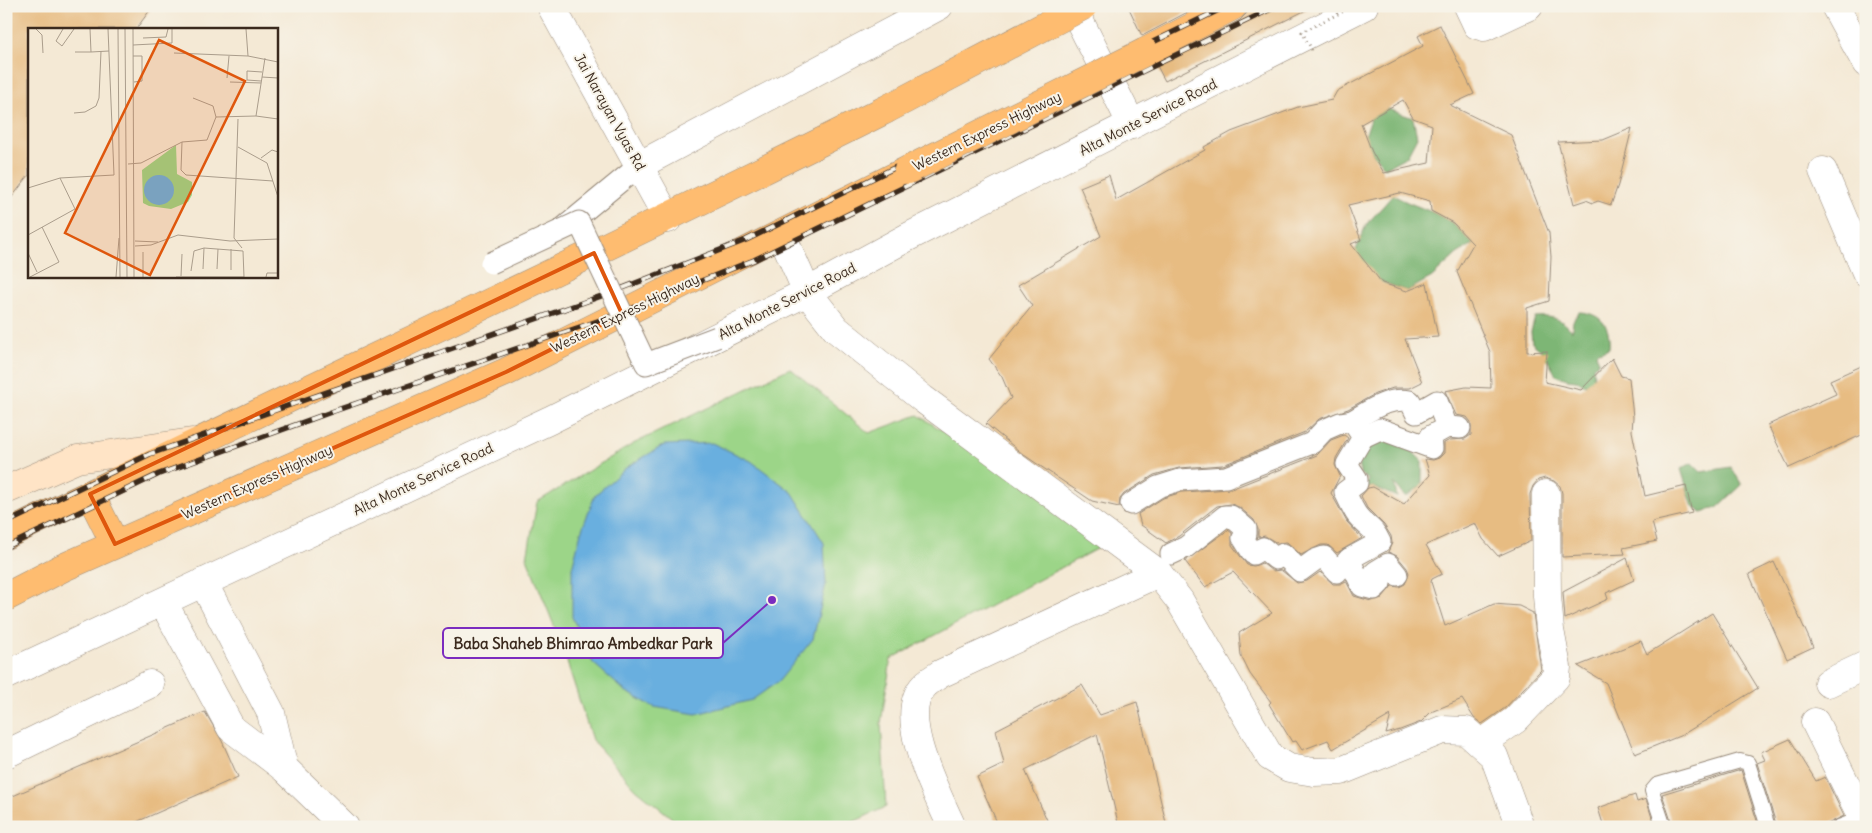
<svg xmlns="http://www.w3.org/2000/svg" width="1872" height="833" viewBox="0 0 1872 833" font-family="Delius,sans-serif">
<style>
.green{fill:#9cd588;stroke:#6c8053}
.forest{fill:#7db674;stroke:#5c7049}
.water{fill:#69afdf;stroke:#526c7e}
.building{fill:#e7bc82;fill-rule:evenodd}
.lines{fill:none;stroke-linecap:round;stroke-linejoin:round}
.service-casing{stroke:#988a7a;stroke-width:16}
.pedestrian-casing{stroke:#988a7a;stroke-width:23}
.minor-casing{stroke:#988a7a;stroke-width:29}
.tertiary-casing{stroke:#988a7a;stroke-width:29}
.secondary-casing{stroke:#988a7a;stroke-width:29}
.trunk-casing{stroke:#988a7a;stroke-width:29}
.service{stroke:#fff;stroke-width:14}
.pedestrian{stroke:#fff;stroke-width:21}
.minor{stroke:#fff;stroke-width:28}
.tertiary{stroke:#fff;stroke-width:28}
.secondary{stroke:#ffe4c6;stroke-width:28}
.trunk{stroke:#febc70;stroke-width:28}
.rail-casing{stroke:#3b2a1e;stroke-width:5.5}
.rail{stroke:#f7f3e8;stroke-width:4;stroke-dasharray:11;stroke-linecap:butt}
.pedestrian-bridge-casing{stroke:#988a7a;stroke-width:23;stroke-linecap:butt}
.trunk-bridge-casing{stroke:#988a7a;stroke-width:29;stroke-linecap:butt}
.path-bridge{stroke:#988a7a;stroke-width:3;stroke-dasharray:1 4;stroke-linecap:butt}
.pedestrian-bridge{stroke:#fff;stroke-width:21}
.trunk-bridge{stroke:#febc70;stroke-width:28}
.marked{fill:none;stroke:#df570d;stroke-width:4;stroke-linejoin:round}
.labels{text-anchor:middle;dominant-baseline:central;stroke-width:4;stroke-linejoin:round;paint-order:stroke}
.street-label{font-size:14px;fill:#3b2a1e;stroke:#f7f3e8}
.inset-road{fill:none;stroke:#aa9d8c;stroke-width:1}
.view{fill:#df570d;fill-opacity:0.15;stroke:#df570d;stroke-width:2.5}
.inset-edge{fill:none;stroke:#3b2a1e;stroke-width:2.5}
.leader{fill:none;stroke:#7b2cbf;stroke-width:2}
.callout-dot{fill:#7b2cbf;stroke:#f7f3e8;stroke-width:2}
.callout{fill:#f7f3e8;stroke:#7b2cbf;stroke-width:2}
.callout-label{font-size:15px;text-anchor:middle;font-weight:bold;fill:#3b2a1e}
</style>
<rect width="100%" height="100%" fill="#f7f3e8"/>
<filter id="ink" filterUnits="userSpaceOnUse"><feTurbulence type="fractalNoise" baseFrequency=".02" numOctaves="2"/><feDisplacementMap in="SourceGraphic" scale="10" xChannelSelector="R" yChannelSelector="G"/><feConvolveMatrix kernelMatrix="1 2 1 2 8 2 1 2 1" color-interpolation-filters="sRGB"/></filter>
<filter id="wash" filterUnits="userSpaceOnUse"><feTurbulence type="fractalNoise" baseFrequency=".0096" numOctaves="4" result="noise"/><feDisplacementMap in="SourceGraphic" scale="20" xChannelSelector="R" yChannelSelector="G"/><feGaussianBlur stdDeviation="1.12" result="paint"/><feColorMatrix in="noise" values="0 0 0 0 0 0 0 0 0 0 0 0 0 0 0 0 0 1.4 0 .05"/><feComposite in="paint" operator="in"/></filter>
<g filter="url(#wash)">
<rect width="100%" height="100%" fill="#f4e9d5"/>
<path class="green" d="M 790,368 L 869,433 L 918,415 L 1113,540 L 891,659 L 881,723 L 886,807 L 842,827 L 683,827 L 636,789 L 592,740 L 561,643 L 527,558 L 537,502 L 633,444 Z"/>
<g class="forest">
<path d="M 1388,109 L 1413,118 L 1417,137 L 1407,156 L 1385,168 L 1372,152 L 1365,136 L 1371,118 Z"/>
<path d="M 1393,195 C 1412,206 1433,210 1450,222 C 1459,228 1466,237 1473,244 L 1457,254 L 1432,277 L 1407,291 L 1382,282 L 1354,255 L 1366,225 Z"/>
<path d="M 1579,312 C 1601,313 1611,326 1609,348 L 1596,353 L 1599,363 L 1593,367 L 1594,378 L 1586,385 L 1576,380 L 1567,379 L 1556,375 L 1543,352 L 1532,343 L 1531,332 L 1535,317 C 1552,316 1561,318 1572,331 L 1573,321 Z"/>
<path d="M 1394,433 L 1422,461 L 1422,485 L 1406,497 L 1394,483 L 1397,497 L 1373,487 L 1365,488 L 1369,480 L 1360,474 L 1359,451 L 1368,453 L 1366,443 Z"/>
<path d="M 1692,463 L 1701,472 L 1731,467 L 1742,485 L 1717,508 L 1702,512 L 1693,507 L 1681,469 Z"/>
</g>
<path class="water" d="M 712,443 L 751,461 L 792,492 L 824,543 L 826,584 L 813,639 L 779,681 L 752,700 L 696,714 L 654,707 L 625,691 L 593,663 L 572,617 L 572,568 L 581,532 L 595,495 L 627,467 L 664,445 Z"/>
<g id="blocks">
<g class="building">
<path d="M 6,6 L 153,6 L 136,29 L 29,29 L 29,175 L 6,205 Z"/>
<path d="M 1128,6 L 1199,6 L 1142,36 Z"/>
<path d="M 1249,6 L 1314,6 L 1165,81 L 1156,64 L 1240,20 L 1246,14 Z"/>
<path d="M 1440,25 L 1474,94 L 1450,105 L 1511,135 L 1549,233 L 1551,257 L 1549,301 L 1527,308 L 1527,352 L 1547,351 L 1545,382 L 1581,390 L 1612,358 L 1621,376 L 1629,378 L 1633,417 L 1632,431 L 1645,496 L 1686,486 L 1692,513 L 1652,522 L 1657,541 L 1623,548 L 1625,554 L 1562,557 L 1562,493 L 1560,486 L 1554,481 L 1545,478 L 1538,480 L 1533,486 L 1530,494 L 1531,541 L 1498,556 L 1483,539 L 1475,523 L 1426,545 L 1442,574 L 1432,579 L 1431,582 L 1445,626 L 1494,604 L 1519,606 L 1533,613 L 1541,670 L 1505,708 L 1482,724 L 1474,718 L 1462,699 L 1431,712 L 1421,722 L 1400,730 L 1386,734 L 1391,715 L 1333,749 L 1328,740 L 1302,750 L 1296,741 L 1292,742 L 1269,704 L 1271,702 L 1250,674 L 1241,656 L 1239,633 L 1272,613 L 1233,572 L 1205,587 L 1185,561 L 1228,530 L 1232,533 L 1232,545 L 1247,565 L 1254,566 L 1262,563 L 1272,571 L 1281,570 L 1297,583 L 1307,581 L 1320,572 L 1333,584 L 1340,584 L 1346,581 L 1354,596 L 1371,601 L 1382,598 L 1392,586 L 1399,587 L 1405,584 L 1409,573 L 1407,568 L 1397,556 L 1388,552 L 1392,543 L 1391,536 L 1384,525 L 1367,508 L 1361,496 L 1368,488 L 1373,487 L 1404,504 L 1430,475 L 1425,459 L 1433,460 L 1439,458 L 1444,453 L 1444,443 L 1450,440 L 1465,439 L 1471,435 L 1471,422 L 1467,417 L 1456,415 L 1445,391 L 1466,387 L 1491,388 L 1490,352 L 1457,272 L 1473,244 L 1453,223 L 1431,211 L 1430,201 L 1400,193 L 1348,205 L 1361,240 L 1351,244 L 1382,283 L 1407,291 L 1427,283 L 1438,337 L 1405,339 L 1422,382 L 1410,388 L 1393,388 L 1375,394 L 1348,409 L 1319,419 L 1305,432 L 1223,465 L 1179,468 L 1154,475 L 1124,494 L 1120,499 L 1119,507 L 1092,501 L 1024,455 L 986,424 L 1011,398 L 1002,377 L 989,359 L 1032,306 L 1018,285 L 1101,236 L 1080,187 L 1109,175 L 1116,200 L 1205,150 L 1204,147 L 1231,132 L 1298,107 L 1332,100 L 1337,91 L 1423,46 L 1418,36 ZM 1403,100 L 1413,118 L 1432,125 L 1429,163 L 1384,173 L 1372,152 L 1361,124 Z"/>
<path d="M 1632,128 L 1618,185 L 1611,205 L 1598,201 L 1593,203 L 1586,200 L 1574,204 L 1558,142 L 1603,140 Z"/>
<path d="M 1866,364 L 1866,433 L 1789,468 L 1768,425 L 1836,394 L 1830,380 Z"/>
<path d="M 1344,435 L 1348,438 L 1336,458 L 1335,465 L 1340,476 L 1331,493 L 1347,522 L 1362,538 L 1337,553 L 1328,545 L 1321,545 L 1301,555 L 1287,542 L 1277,543 L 1265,536 L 1258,537 L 1258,529 L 1254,520 L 1239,507 L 1231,504 L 1217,506 L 1179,536 L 1166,543 L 1141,525 L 1138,514 L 1163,498 L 1182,492 L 1231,489 L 1317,455 L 1331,440 Z"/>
<path d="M 1627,558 L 1634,580 L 1606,593 L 1608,599 L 1565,619 L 1563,592 Z"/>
<path d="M 1774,562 L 1813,647 L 1787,659 L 1749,574 Z"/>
<path d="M 1712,613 L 1758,688 L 1682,735 L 1635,754 L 1606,683 L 1578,666 L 1641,641 L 1647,654 Z"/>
<path d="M 1082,685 L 1100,715 L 1137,702 L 1167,827 L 1119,827 L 1097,734 L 1025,770 L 1050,827 L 999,827 L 977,777 L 1004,764 L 996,730 Z"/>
<path d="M 205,712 L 222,741 L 238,777 L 125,827 L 6,827 L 6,799 Z"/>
<path d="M 1790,739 L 1816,781 L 1825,777 L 1844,816 L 1821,827 L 1777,827 L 1757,763 L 1765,760 L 1761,752 Z"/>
<path d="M 1741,770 L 1759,827 L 1673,827 L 1662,794 Z"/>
<path d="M 1635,795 L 1637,802 L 1646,799 L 1655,827 L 1604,827 L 1598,808 Z"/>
</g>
</g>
</g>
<g filter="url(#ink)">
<use href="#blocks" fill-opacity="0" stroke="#988a7a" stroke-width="1"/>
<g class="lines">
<defs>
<g id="service">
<path d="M 1664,827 L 1652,791 L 1657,785 L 1740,761 L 1748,763 L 1768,827"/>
<path d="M 1839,827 L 1862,818"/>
</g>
<g id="pedestrian">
<path d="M 561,230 L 640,165"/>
<path d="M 1352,421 C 1371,410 1388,397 1410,401 L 1416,413 L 1437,401 L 1447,427"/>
<path d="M 1363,437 L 1380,429 L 1432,448 L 1431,436 L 1447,427 L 1460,428"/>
<path d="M 1131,504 L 1158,487 L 1180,480 L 1226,477 L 1312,443 L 1324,430 L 1340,423 L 1352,421 L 1363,437 L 1347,464 L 1357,479 L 1357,483 L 1345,492 C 1349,500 1352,508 1357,515 C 1366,527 1373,526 1380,542 L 1349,559"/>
<path d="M 1171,554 L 1186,547 L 1225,516 L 1231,516 L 1246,529 L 1246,534 L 1243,538 L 1253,554 L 1263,548 L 1276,559 L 1283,554 L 1300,571 L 1315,560 L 1324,557 L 1337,572 L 1349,559 L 1362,586 L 1374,589 L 1380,583 L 1375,572 L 1388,564 L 1397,575"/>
</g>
<g id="minor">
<path d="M 1468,6 L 1477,25 L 1484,27 L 1529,6"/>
<path d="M 1835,6 L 1866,63"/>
<path d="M 1823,171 L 1866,272"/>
<path d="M 782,235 L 807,292 L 836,329 L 923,399 L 1158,573 L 1180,601 L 1270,757 L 1289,768 L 1314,772 L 1341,771 L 1442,730 L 1466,731 L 1494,756 L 1520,827"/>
<path d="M 203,582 L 271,713 L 284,768"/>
<path d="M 163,602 L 231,728 L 284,768 L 345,827"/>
<path d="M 1828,683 L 1866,665"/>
<path d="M 1815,722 L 1861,815 L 1864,827"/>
<path d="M 1481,744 L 1515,720 L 1556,677 L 1557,667 L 1550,630 L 1547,596 L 1546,494"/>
<path d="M 6,754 L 150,684"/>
<path d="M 952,827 C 938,795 895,716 924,686 C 928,681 935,678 940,674 L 1158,573"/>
</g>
<g id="tertiary">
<path d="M 551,6 L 668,219"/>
<path d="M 1072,6 L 1132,125"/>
<path d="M 640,165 L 939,6"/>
<path d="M 6,675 L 550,420 L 807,292 L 908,237 L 1364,6"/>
</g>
<path id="secondary" d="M 6,490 L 77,459 L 192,442"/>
<g id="trunk">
<path d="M 1145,52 L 1233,6"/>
<path d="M 90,494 L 115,544"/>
<path d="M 6,535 C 298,392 594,256 885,110"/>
<path d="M 6,597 L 62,568 L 506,372 L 908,170"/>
</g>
</defs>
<use href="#service" class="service-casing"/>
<use href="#pedestrian" class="pedestrian-casing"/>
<use href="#minor" class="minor-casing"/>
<use href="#tertiary" class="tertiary-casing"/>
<use href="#secondary" class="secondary-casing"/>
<use href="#trunk" class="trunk-casing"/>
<use href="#service" class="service"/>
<use href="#pedestrian" class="pedestrian"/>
<use href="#minor" class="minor"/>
<use href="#tertiary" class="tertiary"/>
<use href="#secondary" class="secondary"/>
<use href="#trunk" class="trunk"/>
<defs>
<g id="rail">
<path d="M 6,523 L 150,454 L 610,293 L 746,240 L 1227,6"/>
<path d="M 6,547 L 159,474 L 334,411 L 618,314 L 754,260 L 1277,6"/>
</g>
</defs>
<use href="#rail" class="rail-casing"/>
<use href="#rail" class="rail"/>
<defs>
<path id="pedestrian-bridge" d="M 491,263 L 579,222 L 646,364 L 717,337"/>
<g id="trunk-bridge">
<path d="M 885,110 L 1083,6"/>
<path d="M 908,170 L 1145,52"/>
</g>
</defs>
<use href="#pedestrian-bridge" class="pedestrian-bridge-casing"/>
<use href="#trunk-bridge" class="trunk-bridge-casing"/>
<path class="path-bridge" d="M 1312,50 L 1302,32 L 1354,6"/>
<use href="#pedestrian-bridge" class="pedestrian-bridge"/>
<use href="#trunk-bridge" class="trunk-bridge"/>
</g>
</g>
<path class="marked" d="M 594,253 L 622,314 L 506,372 L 115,544 L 90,494 Z"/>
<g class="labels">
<g class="street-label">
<text transform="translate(610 112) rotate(61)">Jai Narayan Vyas Rd</text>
<text transform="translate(1148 117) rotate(-27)">Alta Monte Service Road</text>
<text transform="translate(987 131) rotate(-26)">Western Express Highway</text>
<text transform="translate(787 301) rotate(-27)">Alta Monte Service Road</text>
<text transform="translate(625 313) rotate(-26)">Western Express Highway</text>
<text transform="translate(423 479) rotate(-25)">Alta Monte Service Road</text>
<text transform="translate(257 482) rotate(-24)">Western Express Highway</text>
</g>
</g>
<g transform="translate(28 28)">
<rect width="250" height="250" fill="#f4e9d5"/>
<path d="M 148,117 L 149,146 L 164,154 L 164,167 L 160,174 L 143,181 L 121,178 L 115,175 L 114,142 Z" fill="#9cd588"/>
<path d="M116 162a15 15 0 1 1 30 0a15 15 0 1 1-30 0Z" fill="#69afdf"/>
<path class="inset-road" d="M 8,1 L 14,7 L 15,25M 35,1 L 28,13 L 34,18 L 46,1M 62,1 L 63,24 L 81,23M 80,1 L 86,147M 90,1 L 92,249M 97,1 L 99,249M 105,1 L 106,249M 218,1 L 220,28 L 250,34M 115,10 L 138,9 L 140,1M 105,17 L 144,15 L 144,1M 47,24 L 63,24M 146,25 L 220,28M 105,28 L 114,28 L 114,53 L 106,54M 234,49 L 250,50M 199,50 L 201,28M 233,53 L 219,52 L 219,43 L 234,44M 202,54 L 233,55M 165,70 L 185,78 L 188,89M 46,85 L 57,84 L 68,78 L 71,70 L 73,23M 228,88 L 250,91M 210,91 L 206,210 L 214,220M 154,114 L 153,142 L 158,147 L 245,153M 210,119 L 239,135 L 250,169M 233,130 L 244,122 L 250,124M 100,136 L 113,135 L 154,114 L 179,112 L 188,89 L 228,88 L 237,30M 0,160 L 32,150 L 86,147M 0,207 L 47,181 L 32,150M 107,213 L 130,214M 107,218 L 123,217 L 150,207 L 202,213 L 250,211M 0,225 L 9,244M 175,241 L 176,220M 189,241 L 190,221M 203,242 L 203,221M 153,248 L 154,226M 2,249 L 31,234 L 14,199M 88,249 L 91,210M 115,249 L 115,224M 148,249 L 216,249 L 215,223 L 176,220 L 166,223 L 163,243M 238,249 L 239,245 L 250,245"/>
<path class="view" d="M 131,12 L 217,53 L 122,247 L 37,205 Z"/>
<rect width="250" height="250" class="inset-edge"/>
</g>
<path class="leader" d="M772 600L723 643"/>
<circle class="callout-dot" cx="772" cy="600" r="5"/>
<rect class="callout" x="443" y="628" width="280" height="30" rx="5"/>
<g class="callout-label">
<text x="583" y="649">Baba Shaheb Bhimrao Ambedkar Park</text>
</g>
<rect width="1872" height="833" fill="none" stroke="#f7f3e8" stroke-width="25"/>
</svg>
